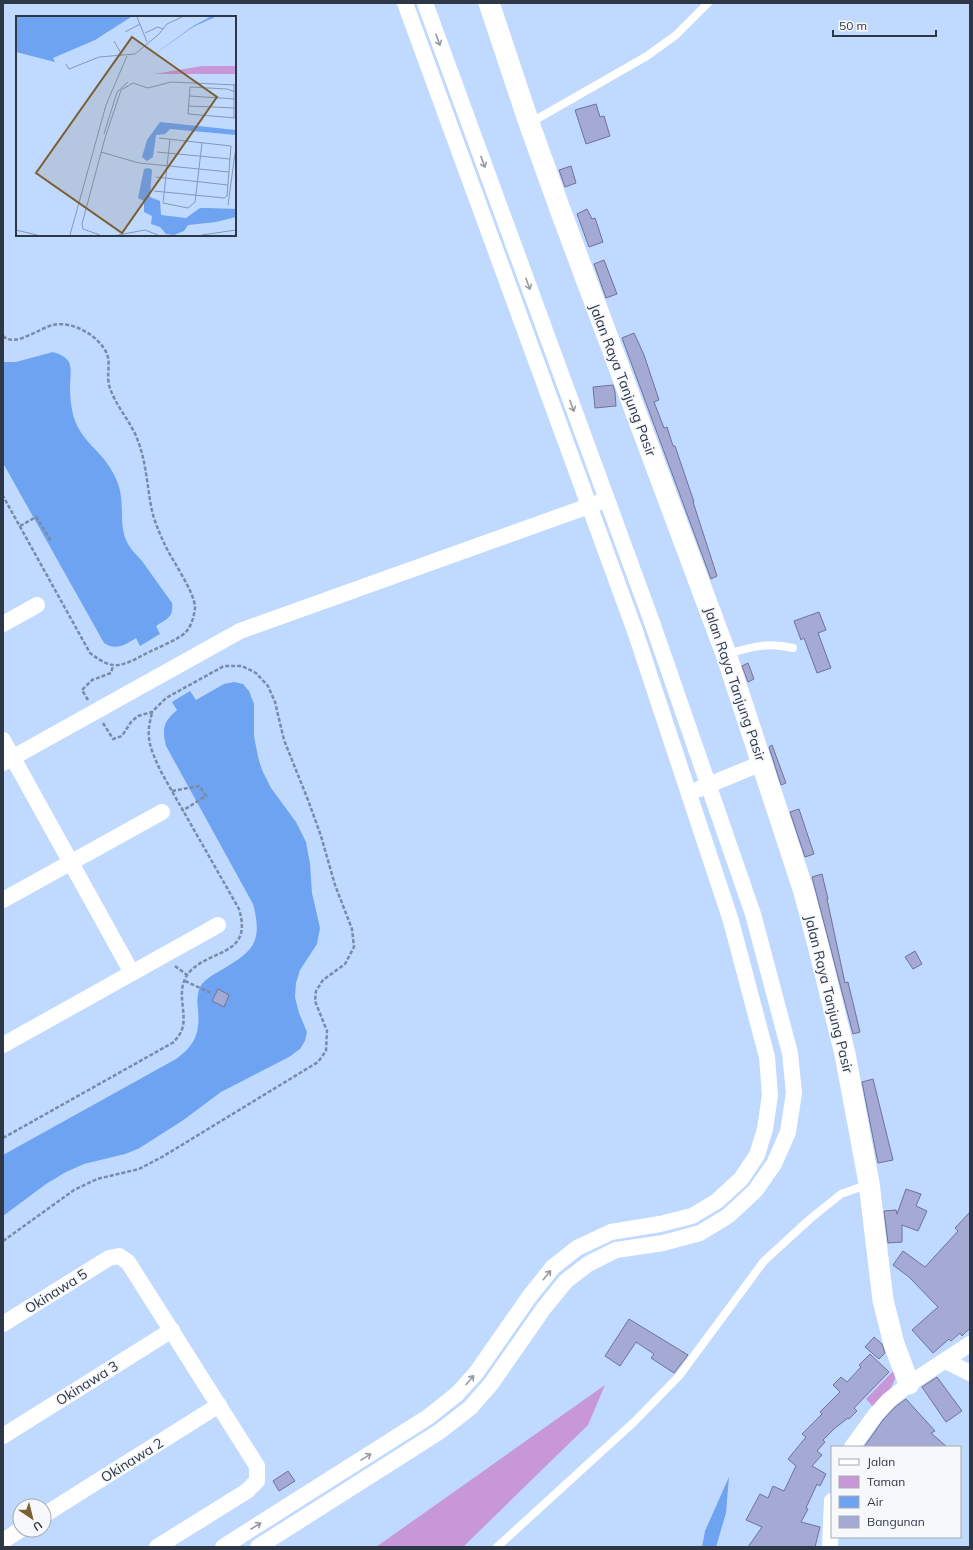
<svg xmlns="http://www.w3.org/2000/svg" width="973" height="1550" viewBox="0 0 973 1550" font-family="Mulish,sans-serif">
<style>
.green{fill:#c897d7}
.water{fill:#6ea3f1}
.building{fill:#a4aad3;stroke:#6d7399}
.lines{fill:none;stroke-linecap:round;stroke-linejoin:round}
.path{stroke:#798ba6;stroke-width:2.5;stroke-dasharray:4 2;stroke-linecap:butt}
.service{stroke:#fff;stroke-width:8}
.minor{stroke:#fff;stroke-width:16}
.tertiary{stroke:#fff;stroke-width:21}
.oneway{stroke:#969ba2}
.labels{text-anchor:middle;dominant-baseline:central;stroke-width:3.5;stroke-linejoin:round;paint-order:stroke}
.street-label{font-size:14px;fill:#2d3746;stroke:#f6f8fc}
.inset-road{fill:none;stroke:#8598b5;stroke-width:1}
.view{fill:#7c6033;fill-opacity:0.15;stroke:#7c6033;stroke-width:2}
.inset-edge{fill:none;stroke:#2d3746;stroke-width:2}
</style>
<rect width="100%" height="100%" fill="#c0d9ff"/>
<g class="green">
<path d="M 902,1362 L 889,1393 L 875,1409 L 866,1399 Z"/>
<path d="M 605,1385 L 588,1425 L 463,1547 L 376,1547 Z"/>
</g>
<g class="water">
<path d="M 53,352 C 76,359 70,369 70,388 C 70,396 71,406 73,415 C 81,442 100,449 112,471 C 117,479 120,488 121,497 C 123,512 120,528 127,542 C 130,549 137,555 142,561 C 152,575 162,589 172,603 C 174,618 166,619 156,626 L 160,634 L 140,646 L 136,638 C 125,645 116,651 104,643 L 3,463 L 3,362 L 16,362 Z"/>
<path d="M 234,682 L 243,684 L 249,691 L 254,704 L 254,736 L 258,757 L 262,770 L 271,788 L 296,822 L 306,842 L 310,864 L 312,893 L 320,928 L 317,944 L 300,970 L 296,983 L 295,997 L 299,1013 L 307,1032 L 305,1041 L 300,1049 L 289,1057 L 221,1092 L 182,1121 L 138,1149 L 125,1154 L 84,1164 L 66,1172 L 46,1184 L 3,1216 L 3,1155 L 176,1059 C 196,1045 200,1032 198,1009 C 197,1002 197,994 200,987 C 204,980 211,976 218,972 C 251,952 264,945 253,904 L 166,746 C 162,729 163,722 177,710 L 172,702 L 190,691 L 196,700 L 224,684 Z"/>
<path d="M 729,1477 L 726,1513 L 716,1547 L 702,1547 L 705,1531 Z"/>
</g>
<g class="building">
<path d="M 596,104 L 600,117 L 604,116 L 610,136 L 586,144 L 575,110 Z"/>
<path d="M 571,166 L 576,183 L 565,187 L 559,170 Z"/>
<path d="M 587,209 L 592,219 L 595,218 L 603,242 L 589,247 L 577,214 Z"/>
<path d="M 604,260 L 617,294 L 606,298 L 594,264 Z"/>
<path d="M 634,333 L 644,355 L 659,400 L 654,402 L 664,428 L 667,427 L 673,446 L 675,446 L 694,502 L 693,502 L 717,576 L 711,579 L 622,338 Z"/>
<path d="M 613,385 L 615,392 L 616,406 L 595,408 L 593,387 Z"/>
<path d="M 819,612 L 826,630 L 818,633 L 831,668 L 817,673 L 804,638 L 801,640 L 794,621 Z"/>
<path d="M 748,663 L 754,679 L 748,682 L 742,666 Z"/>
<path d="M 772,745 L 786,783 L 781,785 L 769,747 Z"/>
<path d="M 799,809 L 814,854 L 805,857 L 790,812 Z"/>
<path d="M 822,874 L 828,899 L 827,899 L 845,983 L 848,982 L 860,1032 L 853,1034 L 812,877 Z"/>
<path d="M 915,951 L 922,964 L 913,969 L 905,957 Z"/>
<path d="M 218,989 L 229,995 L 224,1007 L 212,1001 Z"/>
<path d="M 873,1079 L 893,1160 L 878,1163 L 862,1082 Z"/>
<path d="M 906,1189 L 921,1194 L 916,1206 L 927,1211 L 918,1231 L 902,1225 L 902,1242 L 888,1243 L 884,1211 L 896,1210 L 897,1214 Z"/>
<path d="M 970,1212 L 970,1328 L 962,1336 L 960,1333 L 951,1341 L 949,1339 L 933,1353 L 912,1330 L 938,1307 L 909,1277 L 893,1265 L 903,1251 L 925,1267 L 958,1231 L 955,1228 Z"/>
<path d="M 629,1319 L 688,1355 L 674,1373 L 651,1358 L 654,1354 L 636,1342 L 620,1366 L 605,1356 Z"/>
<path d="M 874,1337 L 882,1344 L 885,1353 L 879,1359 L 865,1347 Z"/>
<path d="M 870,1354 L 889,1372 L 854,1408 L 857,1411 L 849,1419 L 848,1418 L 835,1428 L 823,1440 L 825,1442 L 817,1451 L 822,1455 L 812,1466 L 826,1474 L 820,1486 L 817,1484 L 806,1508 L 808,1509 L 801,1522 L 820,1527 L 815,1547 L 748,1547 L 762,1527 L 746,1520 L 760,1494 L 768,1498 L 773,1486 L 784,1491 L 796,1466 L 788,1459 L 806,1437 L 802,1434 L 822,1414 L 820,1412 L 840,1392 L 833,1385 L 841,1377 L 847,1382 L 861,1367 L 859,1365 Z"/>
<path d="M 937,1377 L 962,1411 L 946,1422 L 922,1387 Z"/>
<path d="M 906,1399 L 935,1431 L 931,1433 L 947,1447 L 864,1447 L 883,1420 L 895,1407 Z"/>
<path d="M 288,1471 L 295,1481 L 279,1491 L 273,1481 Z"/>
</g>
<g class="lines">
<g class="path">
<path d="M 3,336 C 15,348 39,328 53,325 C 71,321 93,333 103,347 C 113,360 106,371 109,385 C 115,406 131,421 138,441 C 146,462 147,484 151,506 C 153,518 159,532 164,543 C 171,559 195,592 195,608 C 194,617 191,627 185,633 C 177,640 155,649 145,654 C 121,667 113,671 90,653 L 3,496"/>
<path d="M 20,526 L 36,517 L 51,541"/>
<path d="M 88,700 L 82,690 L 92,680 L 111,673 L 113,666"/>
<path d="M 172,791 L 199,786 L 206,796 L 182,811"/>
<path d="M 175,966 L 187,975"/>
<path d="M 185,981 L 211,993"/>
<path d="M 3,1138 L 174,1042 C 176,1039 179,1036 181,1032 C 189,1015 175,994 187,975 C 207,948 254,958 239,909 L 160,770 C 150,747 145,738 152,713"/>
<path d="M 3,1241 L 74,1190 L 97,1179 L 139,1169 L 162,1157 L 318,1062 L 326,1051 L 327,1031 L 315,1001 L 316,991 L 323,980 L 345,964 L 354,947 L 352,929 L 335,885 L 321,836 L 308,800 L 284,740 L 275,702 L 268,686 L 256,673 L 242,666 L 224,666 L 166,698 L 152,712 L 138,716 L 131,722 L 122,736 L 113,739 L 103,723"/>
</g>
<g class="service">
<path d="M 530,123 L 647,56 L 676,35 L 708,3"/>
<path d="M 727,654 C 751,647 768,642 793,648"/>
<path d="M 497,1547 L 634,1422 L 679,1376 L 764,1261 L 810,1219 L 841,1194 L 869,1184"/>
</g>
<g class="minor">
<path d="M 3,624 L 37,605"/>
<path d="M 3,740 L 132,973"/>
<path d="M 3,763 L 240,631 L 600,502"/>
<path d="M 699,789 L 762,763"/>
<path d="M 3,900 L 162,812"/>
<path d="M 3,1045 L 218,925"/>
<path d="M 3,1324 L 109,1258 L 119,1256 L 128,1262 L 257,1466 L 257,1481 L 247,1491 L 157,1547"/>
<path d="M 946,1361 L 970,1373"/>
<path d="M 3,1436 L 172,1330"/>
<path d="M 852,1447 L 876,1414 L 889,1400 L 909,1384 L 970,1344"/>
<path d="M 44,1515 L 219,1405"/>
<path d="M 3,1541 L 20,1530"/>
<path d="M 223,1547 L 428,1417 L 457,1394 L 476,1373 L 529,1297 L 553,1267 L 577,1248 L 611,1232 L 660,1224 L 692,1216 L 717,1201 L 741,1179 L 757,1155 L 765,1129 L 770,1095 L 767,1057 L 731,921 L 635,631 L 405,3"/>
<path d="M 258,1547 L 439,1432 L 470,1408 L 491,1384 L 544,1308 L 566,1281 L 588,1264 L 616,1250 L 663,1243 L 700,1233 L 728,1216 L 755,1191 L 774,1164 L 788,1132 L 794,1093 L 790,1053 L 753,914 L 653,625 L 425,3"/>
<path d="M 830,1547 L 832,1501"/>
</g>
<path class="tertiary" d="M 489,3 L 529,123 L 561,212 L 726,654 L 804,892 L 818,945 L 845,1054 L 869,1183 L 883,1300 L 894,1344 L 909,1384"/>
</g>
<defs><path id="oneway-shaft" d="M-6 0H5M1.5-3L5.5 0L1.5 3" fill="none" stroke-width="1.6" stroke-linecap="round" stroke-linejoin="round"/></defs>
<g class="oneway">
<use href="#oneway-shaft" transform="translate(438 40) rotate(70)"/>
<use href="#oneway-shaft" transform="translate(483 162) rotate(70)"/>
<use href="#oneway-shaft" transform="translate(528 284) rotate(70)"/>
<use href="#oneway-shaft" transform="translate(572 406) rotate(70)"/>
<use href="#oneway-shaft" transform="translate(547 1275) rotate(-51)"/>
<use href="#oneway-shaft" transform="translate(470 1380) rotate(-49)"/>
<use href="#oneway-shaft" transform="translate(366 1457) rotate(-32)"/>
<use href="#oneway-shaft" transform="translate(256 1526) rotate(-32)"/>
</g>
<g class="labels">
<g class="street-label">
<text transform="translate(623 380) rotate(69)">Jalan Raya Tanjung Pasir</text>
<text transform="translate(735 684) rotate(71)">Jalan Raya Tanjung Pasir</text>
<text transform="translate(829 994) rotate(76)">Jalan Raya Tanjung Pasir</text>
<text transform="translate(56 1291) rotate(-32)">Okinawa 5</text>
<text transform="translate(87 1383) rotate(-32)">Okinawa 3</text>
<text transform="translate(132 1460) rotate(-32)">Okinawa 2</text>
</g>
</g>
<g transform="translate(16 16)">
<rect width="220" height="220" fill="#c0d9ff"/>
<path d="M 186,50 L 220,50 L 220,58 L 138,58 Z" fill="#c897d7"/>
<path d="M 0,1 L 115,1 L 79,24 L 37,42 L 39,46 L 0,36 ZM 194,1 L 199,1 L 177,11 L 132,43 L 177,10 ZM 144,106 L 220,114 L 220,119 L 154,113 L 149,118 L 140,119 L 137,141 L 131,145 L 126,141 L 131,124 ZM 133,152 L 136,154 L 134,181 L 144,185 L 145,199 L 170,202 L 184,192 L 192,192 L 220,193 L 220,201 L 200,206 L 172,209 L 168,215 L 158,219 L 150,218 L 144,211 L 135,208 L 136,200 L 128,196 L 128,185 L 122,182 L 128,153 Z" fill="#6ea3f1"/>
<path class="inset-road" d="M 121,1 L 131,26M 109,16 L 124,8M 129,17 L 142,11 L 147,13M 98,25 L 106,39M 50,48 L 53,53 L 83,41 L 119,38 L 143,18 L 151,8 L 166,1M 220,76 L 211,73 L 174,71 L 172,98 L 220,102M 173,80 L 220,83M 172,90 L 220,92M 218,102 L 218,68M 88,118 L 101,76 L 112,66M 154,123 L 147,187 L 172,192 L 179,186 L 186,127M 85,136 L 123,147 L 213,156M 141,136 L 214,143M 140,161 L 212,169M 138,175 L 208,182 L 211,180 L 215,130 L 143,122M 212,189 L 220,130M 0,214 L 21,219M 54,219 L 90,89 L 111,40M 84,219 L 67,213 L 66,208 L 89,122 L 105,74 L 117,67 L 132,72 L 155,66 L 220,69M 102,219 L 129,214 L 142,219M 186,219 L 220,214"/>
<path class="view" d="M 116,21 L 201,81 L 106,217 L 20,157 Z"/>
<rect width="220" height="220" class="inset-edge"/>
</g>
<rect width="973" height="1550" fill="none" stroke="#2d3746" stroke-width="8"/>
<rect x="831" y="1446" width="130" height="92" fill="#f6f8fc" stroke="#a6abb3"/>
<rect x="839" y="1459" width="20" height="6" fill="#ffffff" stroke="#a6abb3"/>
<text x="867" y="1466" font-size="12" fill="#2d3746">Jalan</text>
<rect x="839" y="1476" width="20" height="12" fill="#c897d7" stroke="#a6abb3"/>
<text x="867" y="1486" font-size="12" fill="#2d3746">Taman</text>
<rect x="839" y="1496" width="20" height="12" fill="#6ea3f1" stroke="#a6abb3"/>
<text x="867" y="1506" font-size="12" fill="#2d3746">Air</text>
<rect x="839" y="1516" width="20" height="12" fill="#a4aad3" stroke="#a6abb3"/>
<text x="867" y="1526" font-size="12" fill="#2d3746">Bangunan</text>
<g transform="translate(32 1518) rotate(145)"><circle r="19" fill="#f6f8fc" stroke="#a6abb3"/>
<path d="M0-3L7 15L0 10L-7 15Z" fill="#7c6033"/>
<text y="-6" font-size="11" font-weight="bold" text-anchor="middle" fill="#2d3746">U</text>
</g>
<path d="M833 30v6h103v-6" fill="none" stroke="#2d3746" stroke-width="2"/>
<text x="839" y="30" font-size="12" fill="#2d3746" stroke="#f6f8fc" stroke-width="3" paint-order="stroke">50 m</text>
</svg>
